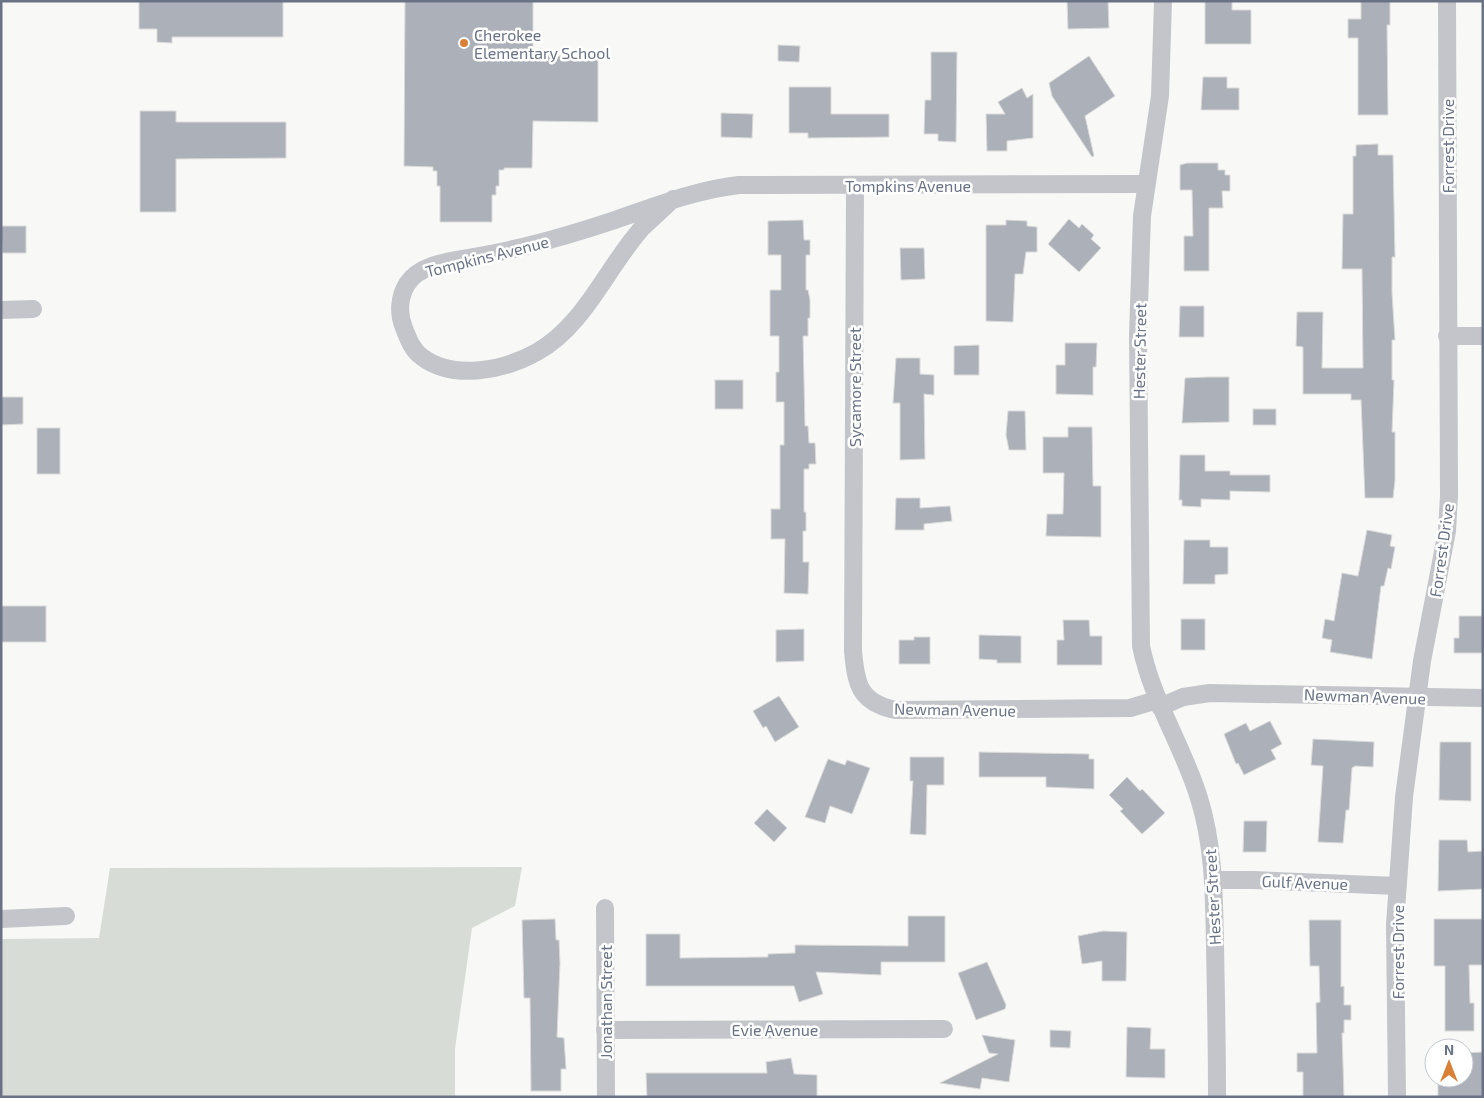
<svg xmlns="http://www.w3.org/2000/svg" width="1484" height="1098" viewBox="0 0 1484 1098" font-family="'Exo 2',sans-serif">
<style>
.green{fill:#d7ddd6}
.building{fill:#acb0b9;stroke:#dadad9}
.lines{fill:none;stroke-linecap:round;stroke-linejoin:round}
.street{stroke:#c3c5ca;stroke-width:18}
.poi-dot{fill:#d98036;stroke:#fff;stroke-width:2}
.labels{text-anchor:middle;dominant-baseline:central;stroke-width:5;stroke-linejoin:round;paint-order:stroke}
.poi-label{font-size:16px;fill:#6a7386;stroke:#fff;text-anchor:start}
.street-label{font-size:16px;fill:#6a7386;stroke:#fff}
</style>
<rect width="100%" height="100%" fill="#f8f9f6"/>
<path class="green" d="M 522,867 L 515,906 L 472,928 L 455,1049 L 455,1097 L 1,1097 L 1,939 L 99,938 L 110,868 Z"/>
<g class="building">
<path d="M 139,1 L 283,1 L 283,37 L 172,37 L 172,43 L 157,42 L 157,29 L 139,29 Z"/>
<path d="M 405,1 L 533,1 L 533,56 L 598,56 L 598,122 L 533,121 L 532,168 L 504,168 L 504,170 L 499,170 L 499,186 L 496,186 L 496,195 L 492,195 L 492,222 L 440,222 L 440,186 L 437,186 L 437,171 L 433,171 L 433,167 L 404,166 Z"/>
<path d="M 1067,1 L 1108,1 L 1109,28 L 1068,29 Z"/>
<path d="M 1205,1 L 1232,1 L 1232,10 L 1251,10 L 1251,44 L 1205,44 Z"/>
<path d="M 1361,1 L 1390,1 L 1390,25 L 1387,25 L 1388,115 L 1358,115 L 1358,38 L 1348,38 L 1348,19 L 1361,19 Z"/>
<path d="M 778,45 L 800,46 L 799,62 L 778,61 Z"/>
<path d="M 931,52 L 957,52 L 956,142 L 938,141 L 938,134 L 924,134 L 925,100 L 931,100 Z"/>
<path d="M 1089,56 L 1115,96 L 1085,116 L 1094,156 L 1092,157 L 1052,96 L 1049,83 Z"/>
<path d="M 1203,77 L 1227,77 L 1227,88 L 1239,88 L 1239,110 L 1201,110 Z"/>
<path d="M 789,87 L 831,87 L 831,114 L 889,114 L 889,137 L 808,138 L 808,133 L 789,133 Z"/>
<path d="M 1022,88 L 1027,98 L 1033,94 L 1033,138 L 1007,141 L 1007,151 L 987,151 L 986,114 L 1005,114 L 998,102 Z"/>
<path d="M 140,111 L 176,111 L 176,122 L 286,122 L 286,158 L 176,159 L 176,212 L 140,212 Z"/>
<path d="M 721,113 L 753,114 L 752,138 L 721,137 Z"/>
<path d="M 1378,144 L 1378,155 L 1393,155 L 1395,257 L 1392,257 L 1392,293 L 1395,340 L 1392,340 L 1392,380 L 1394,380 L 1392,432 L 1395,432 L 1395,480 L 1393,498 L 1365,498 L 1361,400 L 1351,400 L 1351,394 L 1303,394 L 1303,347 L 1296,346 L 1297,312 L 1323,312 L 1322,368 L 1363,368 L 1362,269 L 1342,269 L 1343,214 L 1353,214 L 1353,156 L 1356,156 L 1356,145 Z"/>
<path d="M 1187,163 L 1218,163 L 1218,170 L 1225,170 L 1225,175 L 1230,175 L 1230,191 L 1222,191 L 1223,208 L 1209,208 L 1209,271 L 1184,271 L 1184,236 L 1193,236 L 1192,190 L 1180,190 L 1180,165 Z"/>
<path d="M 1069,219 L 1079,228 L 1082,224 L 1094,235 L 1091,239 L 1101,248 L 1079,272 L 1048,244 Z"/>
<path d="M 803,220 L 804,240 L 810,240 L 810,255 L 806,255 L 806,290 L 808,290 L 810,300 L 810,318 L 808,318 L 808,336 L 803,336 L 805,426 L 808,426 L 809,443 L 815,443 L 816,464 L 809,464 L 809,469 L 804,469 L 804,512 L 806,512 L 806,531 L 803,531 L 803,562 L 809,562 L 808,594 L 784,593 L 785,539 L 771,539 L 771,509 L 780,509 L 780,445 L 784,445 L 784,402 L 776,402 L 776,372 L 779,372 L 779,336 L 770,336 L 770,290 L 781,290 L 781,255 L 768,255 L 768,221 Z"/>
<path d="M 1006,220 L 1027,221 L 1027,226 L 1037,227 L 1037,252 L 1026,252 L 1023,274 L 1015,274 L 1013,322 L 986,321 L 986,225 L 1006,225 Z"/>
<path d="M 1,226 L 26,226 L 26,253 L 2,253 Z"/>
<path d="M 900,248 L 924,248 L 925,279 L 901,280 Z"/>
<path d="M 1180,306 L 1204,306 L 1204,337 L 1179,337 Z"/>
<path d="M 1065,343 L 1097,343 L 1096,367 L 1093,367 L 1093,395 L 1056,394 L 1056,365 L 1065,365 Z"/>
<path d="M 979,345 L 979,375 L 954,375 L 954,346 Z"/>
<path d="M 896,358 L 920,358 L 920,374 L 934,375 L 934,395 L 924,394 L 925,459 L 900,460 L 900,403 L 893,403 Z"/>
<path d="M 1208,377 L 1229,377 L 1229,422 L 1182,423 L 1185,378 Z"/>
<rect x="715" y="380" width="28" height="29"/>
<path d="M 1,397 L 23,397 L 23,424 L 1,425 Z"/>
<rect x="1253" y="409" width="23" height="16"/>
<path d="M 1008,411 L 1025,411 L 1026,450 L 1009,450 L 1006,435 Z"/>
<path d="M 1068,427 L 1092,427 L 1093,486 L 1101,486 L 1101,537 L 1046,536 L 1047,514 L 1063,514 L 1064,473 L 1043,473 L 1043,437 L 1068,437 Z"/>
<rect x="37" y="428" width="23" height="46"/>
<path d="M 1180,455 L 1205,455 L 1205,471 L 1230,471 L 1230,475 L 1270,475 L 1270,492 L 1230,491 L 1230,500 L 1201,499 L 1201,507 L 1182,506 L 1182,500 L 1179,500 Z"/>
<path d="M 896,498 L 920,498 L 920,508 L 950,506 L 952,521 L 924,524 L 924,530 L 895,530 Z"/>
<path d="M 1367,530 L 1392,535 L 1390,546 L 1395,547 L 1391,569 L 1388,568 L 1384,586 L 1381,586 L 1372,659 L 1330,652 L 1332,640 L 1322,638 L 1325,619 L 1334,621 L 1342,573 L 1358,576 Z"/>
<path d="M 1184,540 L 1210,540 L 1210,547 L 1228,547 L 1228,574 L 1215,575 L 1215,584 L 1183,584 Z"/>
<rect x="1" y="606" width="45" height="36"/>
<path d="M 1459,616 L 1483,616 L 1483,653 L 1454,653 L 1454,638 L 1459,638 Z"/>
<rect x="1181" y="619" width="24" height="31"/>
<path d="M 1063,620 L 1089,620 L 1090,636 L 1102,636 L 1102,665 L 1057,665 L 1057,640 L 1064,640 Z"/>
<path d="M 804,629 L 804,661 L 776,662 L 776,630 Z"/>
<path d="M 979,635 L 1021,636 L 1021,663 L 997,663 L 997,660 L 979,659 Z"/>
<path d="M 914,637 L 930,637 L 930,664 L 899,664 L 899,640 L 914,640 Z"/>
<path d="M 779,696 L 799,727 L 775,742 L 766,726 L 763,728 L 753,711 Z"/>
<path d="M 1270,721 L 1282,744 L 1271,750 L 1276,759 L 1244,775 L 1238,763 L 1236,764 L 1224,734 L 1246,723 L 1250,731 Z"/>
<path d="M 1313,739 L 1374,742 L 1373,767 L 1355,766 L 1352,768 L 1349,810 L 1346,810 L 1343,843 L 1318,842 L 1323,766 L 1311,765 Z"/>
<path d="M 1440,742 L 1471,742 L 1471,801 L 1439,800 Z"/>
<path d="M 979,752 L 1089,754 L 1089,759 L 1094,759 L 1094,789 L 1046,787 L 1046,777 L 979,777 Z"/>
<path d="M 910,757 L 944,757 L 944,785 L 927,785 L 926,835 L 910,834 L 913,781 L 910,781 Z"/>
<path d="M 828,759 L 845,765 L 847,760 L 870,768 L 852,814 L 830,806 L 825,823 L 805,817 Z"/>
<path d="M 1127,777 L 1140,791 L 1142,789 L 1165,813 L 1142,834 L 1120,811 L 1123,809 L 1109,795 Z"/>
<path d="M 767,809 L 787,828 L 774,842 L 754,823 Z"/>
<path d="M 1244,821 L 1267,821 L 1266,852 L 1243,852 Z"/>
<path d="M 1439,840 L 1467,840 L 1468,852 L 1483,851 L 1483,889 L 1438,891 Z"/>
<path d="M 908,916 L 945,916 L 945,962 L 881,962 L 881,975 L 816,972 L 823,994 L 799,1002 L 794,986 L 646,986 L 646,934 L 680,934 L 680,958 L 768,957 L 768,954 L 795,953 L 795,945 L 908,946 Z"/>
<path d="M 555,919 L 556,940 L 559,940 L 560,963 L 557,1037 L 564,1038 L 566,1069 L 561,1069 L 561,1091 L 531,1091 L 530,998 L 524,998 L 522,920 Z"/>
<path d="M 1434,919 L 1483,919 L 1483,965 L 1469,965 L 1470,1003 L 1474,1003 L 1474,1031 L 1445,1031 L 1445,966 L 1434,966 Z"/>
<path d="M 1309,920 L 1341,920 L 1341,987 L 1344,986 L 1344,1005 L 1351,1005 L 1351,1020 L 1344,1020 L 1344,1033 L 1342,1033 L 1344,1097 L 1303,1097 L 1303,1072 L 1297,1072 L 1297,1053 L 1317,1053 L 1316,1003 L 1320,1002 L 1319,966 L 1310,966 Z"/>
<path d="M 1103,931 L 1127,932 L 1126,981 L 1102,981 L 1102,961 L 1082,964 L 1078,936 Z"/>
<path d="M 987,962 L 1006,1005 L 1005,1009 L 976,1020 L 958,973 Z"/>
<path d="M 1127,1027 L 1151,1028 L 1150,1049 L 1165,1049 L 1165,1078 L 1126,1077 Z"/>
<path d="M 1050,1030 L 1071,1031 L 1070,1048 L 1050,1047 Z"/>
<path d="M 982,1035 L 1015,1040 L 1009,1082 L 982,1078 L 980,1089 L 940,1083 L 998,1054 L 989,1053 Z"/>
<path d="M 1483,1052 L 1483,1097 L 1438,1097 L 1438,1078 L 1464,1078 L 1464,1053 Z"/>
<path d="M 791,1058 L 794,1074 L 817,1075 L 817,1097 L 647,1097 L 646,1073 L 767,1073 L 766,1062 Z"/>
</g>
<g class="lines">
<g class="street">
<path d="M 1163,1 L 1160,96 L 1142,216 L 1138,335 L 1141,646 C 1152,700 1183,746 1199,798 C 1214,846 1214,896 1215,945 C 1216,996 1217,1046 1217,1097"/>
<path d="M 855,185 L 853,651 C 856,684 859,702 895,710 L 1130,708 L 1157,700"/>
<path d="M 673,199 C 663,209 652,218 642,228 C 607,267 585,325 537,352 C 505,370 454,381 422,357 C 412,350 408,338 404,328 C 398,314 399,297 407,284 C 421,262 456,261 479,256 C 526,248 570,235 615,220 C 656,206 695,190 739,185 L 1146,184"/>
<path d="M 1,310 L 33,309"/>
<path d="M 1447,336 L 1483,336"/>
<path d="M 1160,707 L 1183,697 L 1210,693 L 1483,698"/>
<path d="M 1213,880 L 1253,880 L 1397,886"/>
<path d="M 605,908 L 606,1097"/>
<path d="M 1,919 L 66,916"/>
<path d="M 605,1030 L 944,1029"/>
<path d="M 1397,1097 L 1395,925 L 1404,797 L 1422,661 L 1447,531 L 1449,495 L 1447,1"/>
</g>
</g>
<circle class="poi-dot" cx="464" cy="43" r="5"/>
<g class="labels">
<g class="poi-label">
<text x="474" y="34">Cherokee<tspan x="474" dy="18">Elementary School</tspan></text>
</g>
<g class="street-label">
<text transform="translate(1447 146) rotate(-90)">Forrest Drive</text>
<text x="908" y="185">Tompkins Avenue</text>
<text transform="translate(487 256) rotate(-14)">Tompkins Avenue</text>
<text transform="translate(1139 351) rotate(-89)">Hester Street</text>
<text transform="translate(854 387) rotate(-90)">Sycamore Street</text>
<text transform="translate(1441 550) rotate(-82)">Forrest Drive</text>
<text transform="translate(1365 696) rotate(2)">Newman Avenue</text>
<text transform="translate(955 709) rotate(1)">Newman Avenue</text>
<text transform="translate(1305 882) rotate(2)">Gulf Avenue</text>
<text transform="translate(1212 897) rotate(-93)">Hester Street</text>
<text transform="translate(1397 952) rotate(-90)">Forrest Drive</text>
<text transform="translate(605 1002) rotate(-90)">Jonathan Street</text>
<text x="775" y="1029">Evie Avenue</text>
</g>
</g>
<rect width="1484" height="1098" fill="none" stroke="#6a7386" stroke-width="5"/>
<g transform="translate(1449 1063)"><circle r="24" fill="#ffffff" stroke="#c3c7cf"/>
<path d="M0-4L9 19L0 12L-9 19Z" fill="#d98036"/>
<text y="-8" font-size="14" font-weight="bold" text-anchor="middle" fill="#6a7386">N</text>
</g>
</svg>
